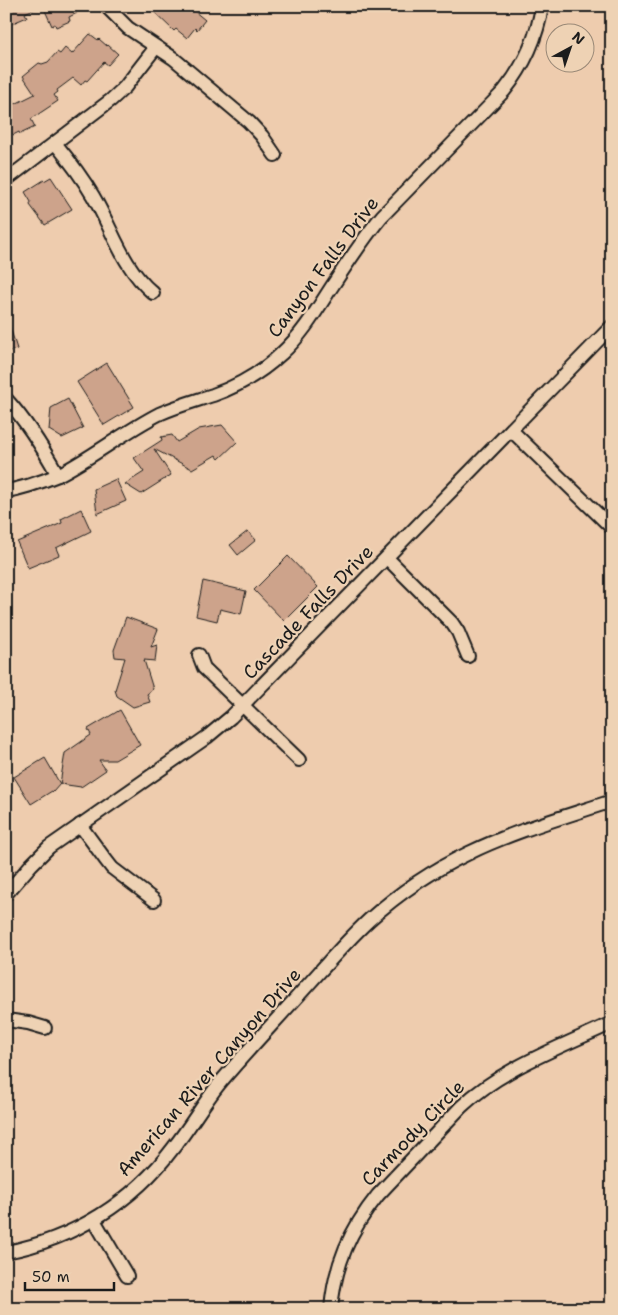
<svg xmlns="http://www.w3.org/2000/svg" width="618" height="1315" viewBox="0 0 618 1315" font-family="'Shantell Sans',sans-serif">
<style>
.building{fill:#cda38b;stroke:#1c1c1c}
.lines{fill:none;stroke-linecap:round;stroke-linejoin:round}
.minor-casing{stroke:#1c1c1c;stroke-width:16}
.minor{stroke:#eed2b4;stroke-width:12}
.labels{text-anchor:middle;dominant-baseline:central;stroke-width:4.5;stroke-linejoin:round;paint-order:stroke}
.street-label{font-size:19px;fill:#1c1c1c;stroke:#eed2b4}
</style>
<rect width="100%" height="100%" fill="#eeccae"/>
<filter id="ink" filterUnits="userSpaceOnUse"><feTurbulence type="fractalNoise" baseFrequency=".02" numOctaves="2"/><feDisplacementMap in="SourceGraphic" scale="10" xChannelSelector="R" yChannelSelector="G"/><feConvolveMatrix kernelMatrix="1 2 1 2 8 2 1 2 1" color-interpolation-filters="sRGB"/></filter>
<g filter="url(#ink)">
<g class="building">
<path d="M 6,6 L 40,6 L 25,13 L 27,17 L 6,26 Z"/>
<path d="M 43,6 L 74,6 L 77,13 L 69,17 L 70,21 L 56,27 L 55,24 L 52,26 Z"/>
<path d="M 148,6 L 188,6 L 205,20 L 197,30 L 195,28 L 187,38 L 176,29 L 174,31 Z"/>
<path d="M 90,34 L 98,40 L 99,39 L 107,46 L 108,45 L 118,54 L 116,56 L 108,65 L 104,62 L 87,81 L 85,80 L 81,85 L 73,78 L 57,90 L 58,92 L 54,95 L 58,101 L 31,119 L 35,127 L 20,134 L 19,132 L 13,135 L 12,133 L 9,134 L 6,129 L 6,103 L 13,100 L 15,104 L 35,94 L 23,76 L 39,63 L 42,64 L 48,62 L 57,52 L 60,54 L 65,48 L 72,54 Z"/>
<path d="M 51,177 L 72,209 L 45,225 L 30,205 L 31,202 L 25,192 L 44,180 L 44,181 Z"/>
<path d="M 6,321 L 8,321 L 17,349 L 6,352 Z"/>
<path d="M 107,363 L 134,407 L 104,425 L 77,382 Z"/>
<path d="M 68,399 L 83,428 L 62,438 L 49,430 L 51,408 Z"/>
<path d="M 222,425 L 237,442 L 219,459 L 216,455 L 192,469 L 154,449 L 171,475 L 141,494 L 125,484 L 144,472 L 134,458 L 162,440 L 161,437 L 172,435 L 177,442 L 199,429 Z"/>
<path d="M 116,479 L 126,501 L 97,514 L 94,489 Z"/>
<path d="M 81,509 L 91,531 L 56,548 L 59,555 L 28,568 L 17,542 L 62,523 L 61,519 Z"/>
<path d="M 248,531 L 256,540 L 238,555 L 230,545 Z"/>
<path d="M 288,556 L 318,587 L 284,621 L 254,590 Z"/>
<path d="M 203,581 L 246,591 L 241,614 L 220,609 L 217,621 L 196,616 Z"/>
<path d="M 126,617 L 158,629 L 151,647 L 157,645 L 155,661 L 144,660 L 153,689 L 147,694 L 150,702 L 133,707 L 117,696 L 115,690 L 125,658 L 115,657 L 114,650 Z"/>
<path d="M 120,710 L 140,745 L 115,760 L 99,760 L 106,770 L 81,787 L 60,784 L 65,753 L 91,735 L 88,729 Z"/>
<path d="M 45,758 L 60,784 L 53,792 L 52,791 L 31,804 L 14,777 Z"/>
</g>
<g class="lines">
<defs>
<g id="minor">
<path d="M 106,6 L 128,28 L 173,58 L 249,122 L 262,136 L 275,155"/>
<path d="M 55,143 C 69,160 82,177 93,196 C 113,230 122,267 153,293"/>
<path d="M 6,180 L 111,100 L 125,87 L 156,47"/>
<path d="M 6,399 C 27,422 43,448 58,475"/>
<path d="M 511,430 L 612,528"/>
<path d="M 6,491 C 25,488 41,482 58,475 C 93,457 124,432 159,414 C 177,406 195,401 213,395 C 238,386 262,372 281,354 C 301,336 315,313 329,291 C 346,265 362,240 382,216 L 504,91 C 524,66 537,39 542,6"/>
<path d="M 387,558 L 452,623 L 458,632 L 468,656"/>
<path d="M 199,655 L 204,668 L 299,760"/>
<path d="M 80,825 L 105,859 L 112,868 L 154,900"/>
<path d="M 6,894 L 31,865 L 49,847 L 207,737 L 231,717 L 612,326"/>
<path d="M 6,1020 L 28,1023 L 45,1028"/>
<path d="M 94,1220 L 127,1276"/>
<path d="M 6,1252 C 74,1239 133,1202 174,1147 C 190,1127 203,1104 219,1084 C 244,1054 271,1026 297,997 C 321,971 343,944 369,920 C 399,893 433,870 469,853 C 514,831 564,817 612,801"/>
<path d="M 331,1309 C 335,1264 350,1230 378,1195 L 461,1107 C 502,1068 561,1047 612,1023"/>
</g>
</defs>
<use href="#minor" class="minor-casing"/>
<use href="#minor" class="minor"/>
</g>
</g>
<g class="labels">
<g class="street-label">
<text transform="translate(323 267) rotate(-53)">Canyon Falls Drive</text>
<text transform="translate(308 612) rotate(-46)">Cascade Falls Drive</text>
<text transform="translate(209 1072) rotate(-49)">American River Canyon Drive</text>
<text transform="translate(413 1133) rotate(-46)">Carmody Circle</text>
</g>
</g>
<rect width="618" height="1315" fill="none" stroke="#eed2b4" stroke-width="25"/>
<rect x="12" y="12" width="593" height="1290" fill="none" stroke="#1c1c1c" stroke-width="2" filter="url(#ink)"/>
<g transform="translate(570 48) rotate(40)"><circle r="24" fill="#eed2b4" stroke="#9a8977"/>
<path d="M0-4L9 19L0 12L-9 19Z" fill="#1c1c1c"/>
<text y="-8" font-size="14" font-weight="bold" text-anchor="middle" fill="#1c1c1c">N</text>
</g>
<path d="M25 1282v8h89v-8" fill="none" stroke="#1c1c1c" stroke-width="2.5"/>
<text x="32" y="1282" font-size="15" fill="#1c1c1c" stroke="#eed2b4" stroke-width="4" paint-order="stroke">50 m</text>
</svg>
